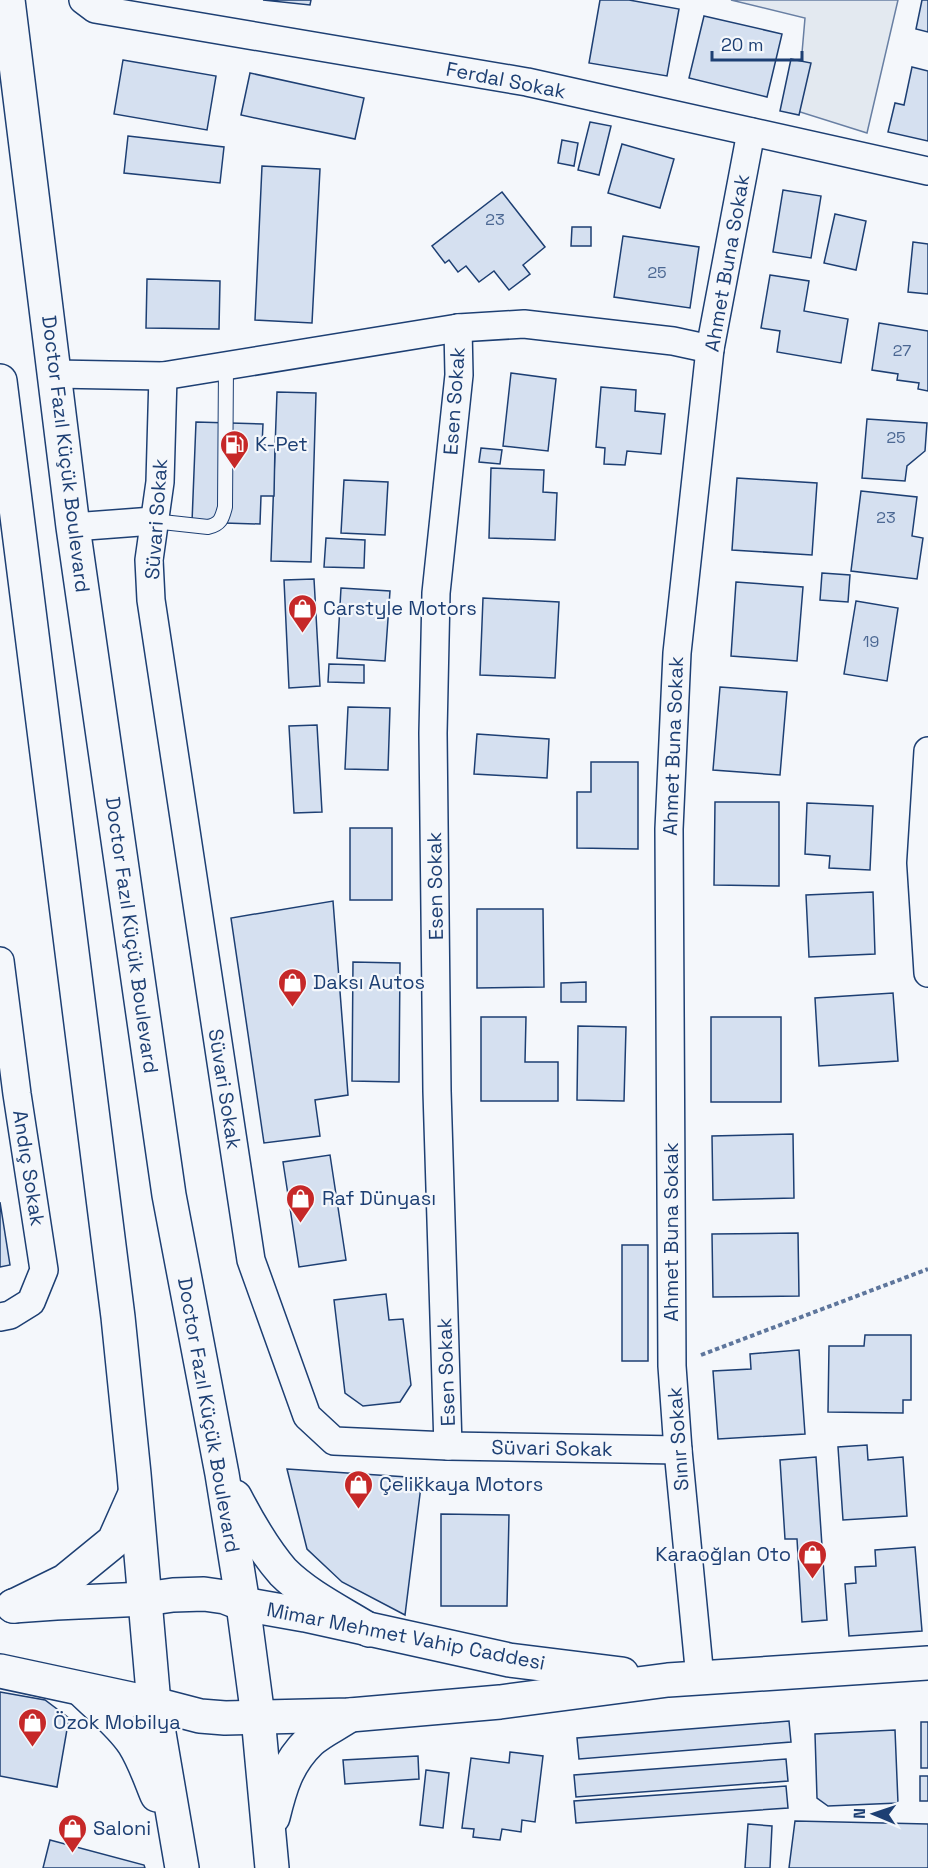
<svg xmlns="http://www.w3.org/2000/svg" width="928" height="1868" viewBox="0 0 928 1868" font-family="'Space Grotesk',sans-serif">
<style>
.green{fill:#e3e9f0;stroke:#687fa3;stroke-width:1.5}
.building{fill:#d5e0f0;stroke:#1d3f73;stroke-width:1.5}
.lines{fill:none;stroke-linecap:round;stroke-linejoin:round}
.lane-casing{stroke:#1d3f73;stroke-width:16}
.street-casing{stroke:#1d3f73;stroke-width:30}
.secondary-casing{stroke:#1d3f73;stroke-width:36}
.highway-casing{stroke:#1d3f73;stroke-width:36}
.path{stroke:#5e769c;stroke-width:4;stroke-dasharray:4.5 3;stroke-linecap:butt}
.lane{stroke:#f4f7fb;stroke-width:14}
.street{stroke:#f4f7fb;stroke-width:27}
.secondary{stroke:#f4f7fb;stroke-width:33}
.highway{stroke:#f4f7fb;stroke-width:33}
.labels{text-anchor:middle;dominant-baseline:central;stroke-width:4.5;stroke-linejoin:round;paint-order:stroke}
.number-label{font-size:16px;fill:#4b6792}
.street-label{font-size:20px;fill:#1d3f73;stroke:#f4f7fb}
.poi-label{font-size:20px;fill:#1d3f73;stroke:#f4f7fb;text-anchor:start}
</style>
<rect width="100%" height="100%" fill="#f4f7fb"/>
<path class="green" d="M 731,0 L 898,0 L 867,133 L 797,111 L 805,18 Z"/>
<g class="building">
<path d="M 263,0 L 311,0 L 310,5 Z"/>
<path d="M 600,0 L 629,0 L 679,9 L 667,76 L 589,63 Z"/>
<path d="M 922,0 L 928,0 L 928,32 L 916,29 Z"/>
<path d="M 704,16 L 782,34 L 767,97 L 689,78 Z"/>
<path d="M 791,59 L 811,63 L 799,115 L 780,111 Z"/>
<path d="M 123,60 L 216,76 L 207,130 L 114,114 Z"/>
<path d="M 912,67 L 928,71 L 928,141 L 888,132 L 895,103 L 904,105 Z"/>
<path d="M 250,73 L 364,98 L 355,139 L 241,115 Z"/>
<path d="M 590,122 L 611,126 L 599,175 L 578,170 Z"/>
<path d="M 128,136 L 224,147 L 220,183 L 124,173 Z"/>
<path d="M 562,140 L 578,143 L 574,166 L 558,163 Z"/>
<path d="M 622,144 L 674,159 L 660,208 L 608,193 Z"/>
<path d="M 262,166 L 320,169 L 312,323 L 255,320 Z"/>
<path d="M 783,190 L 821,196 L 811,258 L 773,252 Z"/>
<path d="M 502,192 L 545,247 L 523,265 L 530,274 L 509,290 L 494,271 L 479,282 L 466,266 L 458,272 L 449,260 L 445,263 L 432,246 Z"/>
<path d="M 835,214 L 866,221 L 856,270 L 824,263 Z"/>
<path d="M 572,227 L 591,227 L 591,246 L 571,246 Z"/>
<path d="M 623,236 L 699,247 L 690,308 L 614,297 Z"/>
<path d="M 913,242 L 928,244 L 928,294 L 908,292 Z"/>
<path d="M 770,275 L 809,281 L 804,311 L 848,319 L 841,363 L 777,352 L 780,331 L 761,328 Z"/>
<path d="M 147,279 L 220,281 L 219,329 L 146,328 Z"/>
<path d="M 879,323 L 928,331 L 928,391 L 918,389 L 919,383 L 897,380 L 898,374 L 872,370 Z"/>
<path d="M 511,373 L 556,379 L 548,451 L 503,446 Z"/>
<path d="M 601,387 L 636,390 L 635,411 L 665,414 L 661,454 L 627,451 L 625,465 L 604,464 L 605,448 L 596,447 Z"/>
<path d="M 277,392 L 316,393 L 311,562 L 271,561 Z"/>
<path d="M 867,419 L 927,423 L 925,451 L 907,466 L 905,481 L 862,478 Z"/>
<path d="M 196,422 L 263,424 L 262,445 L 275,445 L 274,496 L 261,496 L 260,524 L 192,522 Z"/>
<path d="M 481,448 L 502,450 L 500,464 L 479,462 Z"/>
<path d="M 491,468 L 544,470 L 543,492 L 557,493 L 555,540 L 489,538 Z"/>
<path d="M 737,478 L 817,483 L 812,555 L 732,550 Z"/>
<path d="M 344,480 L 388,482 L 385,535 L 341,533 Z"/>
<path d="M 861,491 L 917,497 L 912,536 L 923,538 L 917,579 L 851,571 Z"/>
<path d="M 326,538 L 365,540 L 364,568 L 324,567 Z"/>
<path d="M 822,573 L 850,575 L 848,602 L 820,600 Z"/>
<path d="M 314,579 L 320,686 L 289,688 L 284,580 Z"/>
<path d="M 736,582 L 803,587 L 797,661 L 731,656 Z"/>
<path d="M 341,588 L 390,591 L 385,661 L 337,658 Z"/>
<path d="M 483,598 L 559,602 L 555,678 L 480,675 Z"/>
<path d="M 856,601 L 898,608 L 887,681 L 844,674 Z"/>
<path d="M 329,664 L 364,665 L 364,683 L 328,682 Z"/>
<path d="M 720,687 L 787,692 L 780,775 L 713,770 Z"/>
<path d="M 348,707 L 390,708 L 388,770 L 345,769 Z"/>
<path d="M 317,725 L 322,812 L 294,813 L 289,726 Z"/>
<path d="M 477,734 L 549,739 L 547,778 L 474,774 Z"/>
<path d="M 591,762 L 638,762 L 638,849 L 577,848 L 577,792 L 591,792 Z"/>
<path d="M 715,802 L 779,802 L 779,886 L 714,885 Z"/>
<path d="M 807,803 L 873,806 L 870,870 L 829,868 L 830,856 L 805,854 Z"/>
<rect x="350" y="828" width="42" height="72"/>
<path d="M 873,892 L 875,954 L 809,957 L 806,895 Z"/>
<path d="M 333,901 L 348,1095 L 315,1100 L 320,1136 L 264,1143 L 231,918 Z"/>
<path d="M 477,909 L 543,909 L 544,987 L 477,988 Z"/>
<path d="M 353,962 L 400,963 L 399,1082 L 352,1081 Z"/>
<path d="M 586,982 L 586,1002 L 561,1002 L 561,983 Z"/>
<path d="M 893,993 L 898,1061 L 819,1066 L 815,998 Z"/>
<path d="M 481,1017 L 526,1017 L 525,1062 L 558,1062 L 558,1101 L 481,1101 Z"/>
<rect x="711" y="1017" width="70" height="85"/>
<path d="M 578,1026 L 626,1027 L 624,1101 L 577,1100 Z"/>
<path d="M 793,1134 L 794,1198 L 713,1200 L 712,1136 Z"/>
<path d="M 330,1155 L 346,1260 L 299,1267 L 283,1162 Z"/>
<path d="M 0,1202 L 10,1265 L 0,1267 Z"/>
<path d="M 798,1233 L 799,1296 L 713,1297 L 712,1234 Z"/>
<rect x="622" y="1245" width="26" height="116"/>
<path d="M 386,1294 L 389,1320 L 403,1319 L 411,1385 L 400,1402 L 363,1406 L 345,1393 L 334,1300 Z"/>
<path d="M 865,1335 L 911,1335 L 911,1400 L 903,1400 L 903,1413 L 828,1412 L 829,1346 L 864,1346 Z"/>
<path d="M 799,1350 L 805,1434 L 718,1439 L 713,1371 L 751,1369 L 750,1354 Z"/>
<path d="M 867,1445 L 868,1460 L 903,1457 L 907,1516 L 843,1520 L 838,1447 Z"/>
<path d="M 816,1457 L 827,1620 L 802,1622 L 797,1539 L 785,1539 L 780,1460 Z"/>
<path d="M 287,1469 L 422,1478 L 405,1615 L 342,1582 L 307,1549 Z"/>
<path d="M 441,1514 L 509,1515 L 507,1606 L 441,1606 Z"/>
<path d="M 915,1547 L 922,1631 L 849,1636 L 845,1584 L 856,1583 L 855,1567 L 876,1566 L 875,1550 Z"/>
<path d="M 0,1692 L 45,1700 L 69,1718 L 57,1787 L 0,1776 Z"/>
<path d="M 789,1721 L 791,1742 L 579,1759 L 577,1738 Z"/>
<rect x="921" y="1722" width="7" height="46"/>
<path d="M 895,1730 L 898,1803 L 828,1806 L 817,1798 L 815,1734 Z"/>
<path d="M 510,1752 L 543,1756 L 535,1822 L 522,1820 L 521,1832 L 502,1829 L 500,1840 L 473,1837 L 474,1829 L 462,1828 L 471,1758 L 509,1763 Z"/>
<path d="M 418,1756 L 419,1779 L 345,1784 L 343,1760 Z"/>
<path d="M 786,1759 L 788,1781 L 576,1797 L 574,1775 Z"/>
<path d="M 426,1770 L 449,1773 L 443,1828 L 420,1825 Z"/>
<rect x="920" y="1776" width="8" height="25"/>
<path d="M 786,1786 L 788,1808 L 576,1823 L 574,1801 Z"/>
<path d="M 795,1821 L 928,1824 L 928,1868 L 789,1868 Z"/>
<path d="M 748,1824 L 772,1826 L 770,1868 L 745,1868 Z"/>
<path d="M 50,1840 L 144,1865 L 145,1868 L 43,1868 Z"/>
</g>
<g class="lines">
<defs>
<path id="lane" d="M 153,521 L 208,527 C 221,524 222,518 225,507 L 226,365"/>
<g id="street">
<path d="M 83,0 L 95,9 L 527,82 L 928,171"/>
<path d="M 55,374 L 163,376 L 458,328 L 524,324 L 673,341 L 710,349"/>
<path d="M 163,376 L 160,482 L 149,560 L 151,600 L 251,1260 L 307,1416 L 334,1441 L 448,1446 L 678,1450"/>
<path d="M 73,527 L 153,521"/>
<path d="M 928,751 L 921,863 L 928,973"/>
<path d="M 0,961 L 17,1094 L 44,1270 L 31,1302 L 10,1315 L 0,1317"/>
<path d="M 448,1446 L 437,1091 L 433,733 L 436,593 L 459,375 L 458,328"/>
<path d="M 700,1678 L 678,1450 L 672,1366 L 669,829 L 677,653 L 710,349 L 751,132"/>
</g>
<g id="secondary">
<path d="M 13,1606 L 56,1603 L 145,1599 L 173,1595 L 204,1594 L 225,1597 L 243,1604 L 305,1615 L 509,1660 L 622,1674"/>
<path d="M 0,1671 L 154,1704 L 200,1716 L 225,1718 L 350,1715 L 500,1702 L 668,1680 L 928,1663"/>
</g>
<g id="highway">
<path d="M 8,0 L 73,527 L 169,1195 L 222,1474 L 243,1604 L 258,1717 L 272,1868"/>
<path d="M 0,381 L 118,1317 L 134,1474 L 154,1704 L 182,1868"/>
<path d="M 235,1497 C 249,1524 263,1549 283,1572 C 307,1596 340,1612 369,1630"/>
<path d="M 14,1606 L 65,1581 L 114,1541 L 134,1496"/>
<path d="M 82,1690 C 99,1707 121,1724 134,1744 C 144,1760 150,1778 157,1795"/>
<path d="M 273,1817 C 280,1788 287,1763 310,1741 C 321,1731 337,1724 350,1715"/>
</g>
</defs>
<use href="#lane" class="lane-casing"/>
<use href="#street" class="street-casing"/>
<use href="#secondary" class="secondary-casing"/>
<use href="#highway" class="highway-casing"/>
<path class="path" d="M 701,1355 L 928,1269"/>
<use href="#lane" class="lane"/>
<use href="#street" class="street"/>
<use href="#secondary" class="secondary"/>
<use href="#highway" class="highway"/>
</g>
<defs>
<symbol id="fuel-pin" viewBox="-11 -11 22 30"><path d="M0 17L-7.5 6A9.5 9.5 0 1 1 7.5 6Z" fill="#c62828" stroke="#f4f7fb"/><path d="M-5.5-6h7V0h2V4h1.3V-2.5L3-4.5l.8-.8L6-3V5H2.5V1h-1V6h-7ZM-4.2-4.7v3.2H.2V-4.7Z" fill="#fff"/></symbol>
<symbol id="shop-pin" viewBox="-11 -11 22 30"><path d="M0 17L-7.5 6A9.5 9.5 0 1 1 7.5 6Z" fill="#c62828" stroke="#f4f7fb"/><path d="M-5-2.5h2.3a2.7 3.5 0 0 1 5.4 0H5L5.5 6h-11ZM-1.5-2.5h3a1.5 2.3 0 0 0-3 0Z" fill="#fff"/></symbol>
</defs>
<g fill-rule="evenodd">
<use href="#fuel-pin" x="218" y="428" width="33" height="45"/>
<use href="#shop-pin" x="286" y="592" width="33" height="45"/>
<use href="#shop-pin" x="276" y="966" width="33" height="45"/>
<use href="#shop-pin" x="284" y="1182" width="33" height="45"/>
<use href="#shop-pin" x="342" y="1468" width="33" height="45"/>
<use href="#shop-pin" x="796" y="1538" width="33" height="45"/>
<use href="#shop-pin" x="16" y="1706" width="33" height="45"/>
<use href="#shop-pin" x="56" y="1812" width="33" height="45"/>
</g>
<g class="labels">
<g class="number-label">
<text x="495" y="219">23</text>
<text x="657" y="272">25</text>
<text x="902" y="350">27</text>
<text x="896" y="437">25</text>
<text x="886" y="517">23</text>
<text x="871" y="641">19</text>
</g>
<g class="street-label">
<text transform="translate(506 80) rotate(11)">Ferdal Sokak</text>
<text transform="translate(727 263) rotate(-80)">Ahmet Buna Sokak</text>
<text transform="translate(454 401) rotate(-86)">Esen Sokak</text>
<text transform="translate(66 454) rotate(83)">Doctor Fazıl Küçük Boulevard</text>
<text transform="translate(156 519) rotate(-86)">Süvari Sokak</text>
<text transform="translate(673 746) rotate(-88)">Ahmet Buna Sokak</text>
<text transform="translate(435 886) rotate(-91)">Esen Sokak</text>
<text transform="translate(132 935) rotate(82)">Doctor Fazıl Küçük Boulevard</text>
<text transform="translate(225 1089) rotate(81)">Süvari Sokak</text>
<text transform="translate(29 1168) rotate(81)">Andıç Sokak</text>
<text transform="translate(671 1232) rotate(-90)">Ahmet Buna Sokak</text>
<text transform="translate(446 1372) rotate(-92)">Esen Sokak</text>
<text transform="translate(209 1415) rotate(80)">Doctor Fazıl Küçük Boulevard</text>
<text transform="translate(678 1439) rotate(-94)">Sınır Sokak</text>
<text transform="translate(552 1448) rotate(1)">Süvari Sokak</text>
<text transform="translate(406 1636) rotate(11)">Mimar Mehmet Vahip Caddesi</text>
</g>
<g class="poi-label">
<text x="255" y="444">K-Pet</text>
<text x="323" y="608">Carstyle Motors</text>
<text x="313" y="982">Daksı Autos</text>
<text x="322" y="1198">Raf Dünyası</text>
<text x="379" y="1484">Çelikkaya Motors</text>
<text x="791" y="1554" text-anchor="end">Karaoğlan Oto</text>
<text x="53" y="1722">Özok Mobilya</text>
<text x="93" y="1828">Saloni</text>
</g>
</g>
<g transform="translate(874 1814) rotate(272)" stroke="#f4f7fb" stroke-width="4.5" paint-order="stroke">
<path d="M0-4.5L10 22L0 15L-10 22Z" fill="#1d3f73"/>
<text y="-9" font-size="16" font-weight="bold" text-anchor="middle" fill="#1d3f73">N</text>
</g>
<path d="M712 51v9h90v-9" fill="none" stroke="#1d3f73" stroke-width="3"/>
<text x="721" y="51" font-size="18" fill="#1d3f73" stroke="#f4f7fb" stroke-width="4.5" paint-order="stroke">20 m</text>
</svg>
